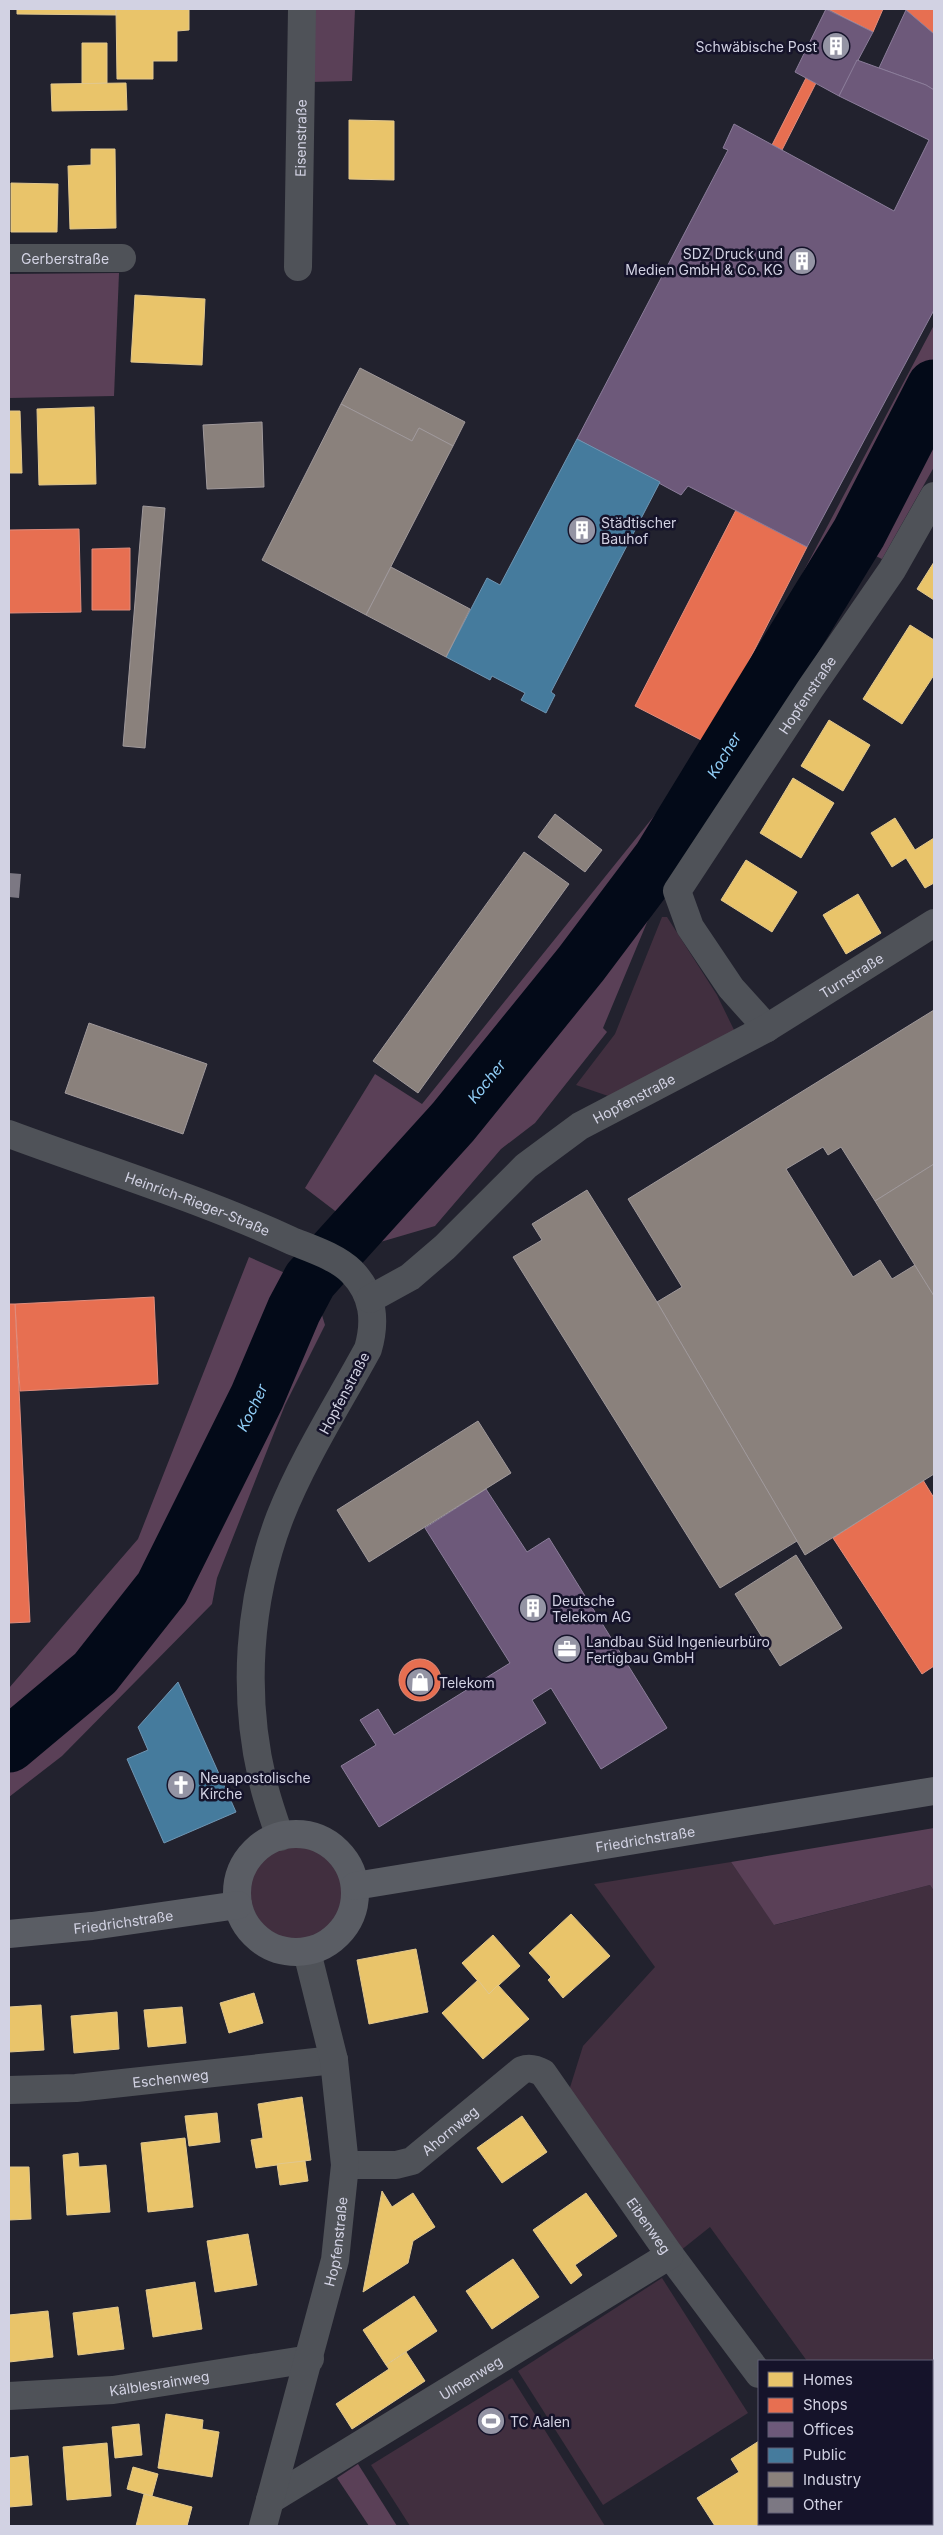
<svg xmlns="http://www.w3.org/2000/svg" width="943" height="2535" viewBox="0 0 943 2535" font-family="Inter,sans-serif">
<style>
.green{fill:#412f3f}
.forest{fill:#5a4057}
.homes{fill:#e9c46a;stroke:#e2c88e}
.shops{fill:#e76f51;stroke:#e18d7d}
.offices{fill:#6d597a;stroke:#8b7d9a}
.public{fill:#457b9d;stroke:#6f95b2}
.industry{fill:#8a817c;stroke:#a0999b}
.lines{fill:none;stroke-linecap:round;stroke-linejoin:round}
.river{stroke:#030a18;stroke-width:55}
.building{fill:#7c7883}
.minor{stroke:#4f5258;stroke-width:28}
.secondary{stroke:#5a5d64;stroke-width:28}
.labels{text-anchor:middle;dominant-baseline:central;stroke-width:5;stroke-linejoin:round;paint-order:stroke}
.poi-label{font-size:14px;fill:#d2d2e3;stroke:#15132a;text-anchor:start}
.street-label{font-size:14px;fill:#d2d2e3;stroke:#15132a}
.water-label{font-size:15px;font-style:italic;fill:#91cef7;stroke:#15132a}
</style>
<rect width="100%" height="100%" fill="#22222e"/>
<g class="green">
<path d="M 662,917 L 667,917 L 717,995 L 736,1034 L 617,1099 L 576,1085 L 615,1034 Z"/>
<circle cx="297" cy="1892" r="47"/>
<path d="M 731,1862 L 775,1925 L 930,1885 L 934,1891 L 934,2417 L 932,2419 L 932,2361 L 807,2361 L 710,2227 L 680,2251 L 567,2097 L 583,2046 L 655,1967 L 594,1884 Z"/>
<path d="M 662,2278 L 748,2413 L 603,2505 L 518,2371 Z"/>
<path d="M 512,2378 L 605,2526 L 410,2526 L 371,2465 Z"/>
<path d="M 932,2469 L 934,2473 L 934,2526 L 912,2526 L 910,2524 L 932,2524 Z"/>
</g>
<g class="forest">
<path d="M 312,9 L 355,9 L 352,81 L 310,82 Z"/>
<path d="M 119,273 L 114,396 L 9,398 L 9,274 Z"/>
<path d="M 934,325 L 934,467 L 882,559 L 841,539 L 766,671 L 627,884 L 653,908 L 603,1028 L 607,1032 L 535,1123 L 501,1149 L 435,1226 L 377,1243 L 305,1188 L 375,1074 L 422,1104 L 712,744 Z"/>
<path d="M 249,1257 L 294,1277 L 318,1302 L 325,1325 L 285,1405 L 217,1578 L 212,1604 L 62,1756 L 9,1797 L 9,1688 L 138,1539 Z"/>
<path d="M 934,1828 L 934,1891 L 930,1885 L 774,1925 L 731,1862 Z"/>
<path d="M 358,2464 L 397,2526 L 369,2526 L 337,2478 Z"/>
</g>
<g class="homes">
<path d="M 17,9 L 116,9 L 116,15 L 17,14 Z"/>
<path d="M 116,9 L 189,9 L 189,30 L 177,31 L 177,61 L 153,61 L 153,79 L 117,79 Z"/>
<path d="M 82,43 L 107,43 L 107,83 L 82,84 Z"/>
<path d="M 126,83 L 127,110 L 52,111 L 51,84 Z"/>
<path d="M 349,120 L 394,121 L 394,180 L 349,179 Z"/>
<path d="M 91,149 L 115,149 L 116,228 L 70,229 L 68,166 L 91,165 Z"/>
<path d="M 11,183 L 58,184 L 57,232 L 11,232 Z"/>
<path d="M 135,295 L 205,299 L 202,365 L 131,362 Z"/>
<path d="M 94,407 L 96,484 L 39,485 L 37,409 Z"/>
<path d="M 9,411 L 20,411 L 22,473 L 9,473 Z"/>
<path d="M 934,562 L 934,600 L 917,589 Z"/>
<path d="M 910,625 L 934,640 L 934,675 L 902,724 L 863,699 Z"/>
<path d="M 829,720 L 870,745 L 843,791 L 801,766 Z"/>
<path d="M 793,778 L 834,803 L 801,858 L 760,833 Z"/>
<path d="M 895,818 L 915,850 L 934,838 L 934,883 L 925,888 L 906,858 L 892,867 L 871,833 Z"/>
<path d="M 746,860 L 797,892 L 772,932 L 721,900 Z"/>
<path d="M 858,894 L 881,933 L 846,954 L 823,915 Z"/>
<path d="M 571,1914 L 610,1956 L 563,1998 L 548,1980 L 551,1977 L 529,1953 Z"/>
<path d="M 493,1935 L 520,1966 L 489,1994 L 462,1963 Z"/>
<path d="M 416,1949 L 428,2012 L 369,2024 L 357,1960 Z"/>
<path d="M 478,1980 L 489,1994 L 498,1985 L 529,2019 L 483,2059 L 442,2013 Z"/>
<path d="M 254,1993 L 263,2023 L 229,2033 L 220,2003 Z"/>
<path d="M 41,2005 L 44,2050 L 9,2052 L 9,2007 Z"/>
<path d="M 182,2007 L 186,2043 L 148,2047 L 144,2010 Z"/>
<path d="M 117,2012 L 119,2049 L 74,2053 L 71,2016 Z"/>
<path d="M 302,2097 L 311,2160 L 256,2168 L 251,2140 L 263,2138 L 258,2104 Z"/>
<path d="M 217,2113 L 220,2142 L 189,2146 L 185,2116 Z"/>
<path d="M 522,2116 L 547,2152 L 502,2183 L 477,2148 Z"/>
<path d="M 185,2138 L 193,2207 L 148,2212 L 141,2143 Z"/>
<path d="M 78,2153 L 79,2167 L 106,2165 L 110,2212 L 67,2215 L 63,2155 Z"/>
<path d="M 305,2161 L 308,2181 L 280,2185 L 277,2164 Z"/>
<path d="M 9,2167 L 29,2167 L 31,2219 L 9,2220 Z"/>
<path d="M 382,2191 L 392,2207 L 413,2193 L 435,2227 L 413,2241 L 408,2263 L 363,2292 Z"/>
<path d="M 586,2193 L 617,2236 L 575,2265 L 582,2275 L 571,2284 L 533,2230 Z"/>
<path d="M 248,2234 L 257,2285 L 215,2292 L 207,2241 Z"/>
<path d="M 513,2259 L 539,2297 L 492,2329 L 466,2291 Z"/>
<path d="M 195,2282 L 202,2329 L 153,2337 L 146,2290 Z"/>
<path d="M 414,2296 L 437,2331 L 386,2365 L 363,2330 Z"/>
<path d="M 118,2307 L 124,2349 L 78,2355 L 73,2313 Z"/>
<path d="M 48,2311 L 53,2357 L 9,2362 L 9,2315 Z"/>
<path d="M 406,2352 L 425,2381 L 352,2429 L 336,2404 L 389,2369 L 386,2365 Z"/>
<path d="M 166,2414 L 203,2420 L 202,2429 L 219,2432 L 212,2477 L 158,2468 Z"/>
<path d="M 139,2424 L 142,2455 L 115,2458 L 112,2427 Z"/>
<path d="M 759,2441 L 759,2524 L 794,2524 L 795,2526 L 715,2526 L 697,2498 L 739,2472 L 731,2459 Z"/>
<path d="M 107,2443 L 111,2496 L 67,2500 L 63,2447 Z"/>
<path d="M 28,2456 L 32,2505 L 9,2507 L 9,2458 Z"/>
<path d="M 133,2467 L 158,2474 L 152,2496 L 127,2489 Z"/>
<path d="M 144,2494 L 192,2507 L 187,2526 L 136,2526 Z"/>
</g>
<g class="shops">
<path d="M 828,9 L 883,9 L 873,32 Z"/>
<path d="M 905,9 L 934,9 L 934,34 L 906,10 Z"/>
<path d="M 806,78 L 816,83 L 782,150 L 772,145 Z"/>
<path d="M 736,510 L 807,547 L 707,743 L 635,706 Z"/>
<path d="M 79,529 L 81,612 L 9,613 L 9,530 Z"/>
<path d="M 130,548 L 130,610 L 92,610 L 92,549 Z"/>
<path d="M 154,1297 L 158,1384 L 20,1391 L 15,1304 Z"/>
<path d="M 9,1304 L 15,1304 L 30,1622 L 9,1623 Z"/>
<path d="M 923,1480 L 934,1498 L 934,1666 L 922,1674 L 833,1538 Z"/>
<circle cx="420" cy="1680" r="21"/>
</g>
<g class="offices">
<path d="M 826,9 L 873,32 L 839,96 L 795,72 Z"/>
<path d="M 906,10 L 934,34 L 934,90 L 926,85 L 879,68 Z"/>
<path d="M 857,60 L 926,85 L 934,90 L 934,310 L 807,547 L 688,486 L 681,495 L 577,439 L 728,150 L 723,148 L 734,124 L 894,211 L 929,140 L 839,96 Z"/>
<path d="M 486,1489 L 527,1552 L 549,1538 L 667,1728 L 601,1769 L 551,1688 L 532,1700 L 546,1723 L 379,1827 L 341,1766 L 376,1745 L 360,1720 L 378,1709 L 394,1735 L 510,1663 L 425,1528 Z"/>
</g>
<g class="public">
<path d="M 577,439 L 660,482 L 551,692 L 555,695 L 546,713 L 521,700 L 525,693 L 492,676 L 490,680 L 446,657 L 487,578 L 500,585 Z"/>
<path d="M 178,1682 L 236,1812 L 164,1843 L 127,1759 L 148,1750 L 138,1727 Z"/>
</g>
<g class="industry">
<path d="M 360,368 L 465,422 L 453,446 L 419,428 L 412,441 L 341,404 Z"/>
<path d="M 341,404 L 412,441 L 419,428 L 453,446 L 366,615 L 262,560 Z"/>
<path d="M 262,422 L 264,487 L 207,489 L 203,425 Z"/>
<path d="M 143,506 L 165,508 L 145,748 L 123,746 Z"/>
<path d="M 391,567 L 470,609 L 446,657 L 366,615 Z"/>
<path d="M 555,814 L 602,850 L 585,872 L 538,837 Z"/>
<path d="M 524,852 L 569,884 L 418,1093 L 373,1061 Z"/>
<path d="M 934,1010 L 934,1164 L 875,1201 L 841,1147 L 828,1155 L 823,1147 L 786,1169 L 853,1277 L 880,1260 L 892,1279 L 915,1265 L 934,1296 L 934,1474 L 805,1555 L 657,1302 L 682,1287 L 628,1199 Z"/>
<path d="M 89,1023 L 207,1064 L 183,1134 L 65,1093 Z"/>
<path d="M 934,1164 L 934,1296 L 875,1201 Z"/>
<path d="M 587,1190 L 657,1302 L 797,1541 L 720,1588 L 513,1257 L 542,1240 L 532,1224 Z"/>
<path d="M 478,1421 L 511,1473 L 369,1562 L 337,1510 Z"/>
<path d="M 796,1555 L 842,1628 L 780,1666 L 735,1594 Z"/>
</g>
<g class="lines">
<path class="river" id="s1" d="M 9,1745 L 95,1673 L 162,1588 L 257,1397 L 294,1310 L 310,1280 L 453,1122 L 581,964 L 660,859 L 859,533 L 934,387"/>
</g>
<path class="building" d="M 9,873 L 21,874 L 19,898 L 9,897 Z"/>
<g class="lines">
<g class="minor">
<path id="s2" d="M 9,258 L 122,258"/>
<path id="s3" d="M 298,267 L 302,9"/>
<path id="s4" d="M 767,1028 L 731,988 L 690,927 L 677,891 L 810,689 L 892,570 L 934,496"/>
<path id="s5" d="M 9,1134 C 103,1169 201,1199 292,1241 C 312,1249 337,1257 352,1272 C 374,1295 376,1321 368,1349 C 338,1404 303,1459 280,1517 C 248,1601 242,1695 263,1782 C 267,1800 274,1819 280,1837"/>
<path id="s6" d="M 370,1299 L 410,1277 L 445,1247 L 526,1166 L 580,1126 L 767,1028 L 934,923"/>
<path id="s7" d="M 9,2090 L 76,2088 L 334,2060"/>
<path id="s8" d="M 345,2165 L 396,2165 L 412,2161 L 522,2070 C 530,2067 536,2069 543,2073 L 670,2255 L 759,2374"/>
<path id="s9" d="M 9,2396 L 113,2390 L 310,2359"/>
<path id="s10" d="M 270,2500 L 670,2255"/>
<path d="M 872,2524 L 874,2526"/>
<path id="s11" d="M 263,2526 L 335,2260 L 345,2165 L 334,2060 L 307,1952"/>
</g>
<g class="secondary">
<circle cx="296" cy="1893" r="59"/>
<path id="s12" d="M 355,1886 L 934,1791"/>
<path id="s13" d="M 9,1934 L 92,1926 L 238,1905"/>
</g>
</g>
<defs>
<symbol id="building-disc" viewBox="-11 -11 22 22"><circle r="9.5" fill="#9494a4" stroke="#15132a"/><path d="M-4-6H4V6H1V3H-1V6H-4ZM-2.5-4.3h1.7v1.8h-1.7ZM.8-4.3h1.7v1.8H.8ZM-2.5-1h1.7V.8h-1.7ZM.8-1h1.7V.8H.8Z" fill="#fff"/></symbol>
<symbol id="office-disc" viewBox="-11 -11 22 22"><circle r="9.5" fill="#9494a4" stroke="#15132a"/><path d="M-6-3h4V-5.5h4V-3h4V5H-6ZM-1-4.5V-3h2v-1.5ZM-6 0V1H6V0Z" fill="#fff"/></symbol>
<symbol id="shop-disc" viewBox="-11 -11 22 22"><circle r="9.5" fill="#9494a4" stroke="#15132a"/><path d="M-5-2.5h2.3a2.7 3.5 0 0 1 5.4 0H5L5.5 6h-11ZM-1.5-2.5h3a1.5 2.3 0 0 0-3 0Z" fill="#fff"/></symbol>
<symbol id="church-disc" viewBox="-11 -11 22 22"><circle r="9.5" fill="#9494a4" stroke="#15132a"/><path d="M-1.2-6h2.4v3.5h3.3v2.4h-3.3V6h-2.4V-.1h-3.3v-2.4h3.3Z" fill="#fff"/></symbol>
<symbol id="stadium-disc" viewBox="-11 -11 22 22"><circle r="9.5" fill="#9494a4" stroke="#15132a"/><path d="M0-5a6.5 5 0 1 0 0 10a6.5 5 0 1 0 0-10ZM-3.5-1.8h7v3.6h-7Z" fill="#fff"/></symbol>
</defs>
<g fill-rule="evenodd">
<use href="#building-disc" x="820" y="30" width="32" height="32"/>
<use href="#building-disc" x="786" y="245" width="32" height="32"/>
<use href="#building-disc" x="566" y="514" width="32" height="32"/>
<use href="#building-disc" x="517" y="1592" width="32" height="32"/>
<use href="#office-disc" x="551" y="1633" width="32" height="32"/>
<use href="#shop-disc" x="404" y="1666" width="32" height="32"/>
<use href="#church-disc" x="165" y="1769" width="32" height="32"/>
<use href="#stadium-disc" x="475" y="2405" width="32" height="32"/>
</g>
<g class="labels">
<g class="poi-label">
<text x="817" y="46" text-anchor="end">Schwäbische Post</text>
<text x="783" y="253" text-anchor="end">SDZ Druck und<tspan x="783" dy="16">Medien GmbH &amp; Co. KG</tspan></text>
<text x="601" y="522">Städtischer<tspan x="601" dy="16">Bauhof</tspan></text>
<text x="552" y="1600">Deutsche<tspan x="552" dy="16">Telekom AG</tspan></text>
<text x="586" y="1641">Landbau Süd Ingenieurbüro<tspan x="586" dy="16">Fertigbau GmbH</tspan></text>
<text x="439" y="1682">Telekom</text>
<text x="200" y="1777">Neuapostolische<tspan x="200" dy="16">Kirche</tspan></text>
<text x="510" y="2421">TC Aalen</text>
</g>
<g class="street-label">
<text stroke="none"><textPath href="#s3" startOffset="129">Eisenstraße</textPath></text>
<text stroke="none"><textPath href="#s2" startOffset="56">Gerberstraße</textPath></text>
<text stroke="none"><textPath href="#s4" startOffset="401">Hopfenstraße</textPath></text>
<text stroke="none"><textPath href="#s6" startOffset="584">Turnstraße</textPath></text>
<text stroke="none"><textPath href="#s6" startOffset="334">Hopfenstraße</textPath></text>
<text stroke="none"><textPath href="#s5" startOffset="201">Heinrich-Rieger-Straße</textPath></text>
<text transform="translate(344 1393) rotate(-62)">Hopfenstraße</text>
<text stroke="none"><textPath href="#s12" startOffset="294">Friedrichstraße</textPath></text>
<text stroke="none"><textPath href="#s13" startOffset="115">Friedrichstraße</textPath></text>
<text stroke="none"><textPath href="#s7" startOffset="162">Eschenweg</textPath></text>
<text stroke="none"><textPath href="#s8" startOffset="116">Ahornweg</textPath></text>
<text stroke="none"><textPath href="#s8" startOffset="418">Eibenweg</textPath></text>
<text stroke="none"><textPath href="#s11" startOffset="294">Hopfenstraße</textPath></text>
<text stroke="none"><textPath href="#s10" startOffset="235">Ulmenweg</textPath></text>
<text stroke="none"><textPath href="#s9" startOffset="151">Kälblesrainweg</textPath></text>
</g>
<g class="water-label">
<text stroke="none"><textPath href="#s1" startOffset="1232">Kocher</textPath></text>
<text stroke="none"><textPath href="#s1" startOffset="828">Kocher</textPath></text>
<text stroke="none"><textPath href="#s1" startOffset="422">Kocher</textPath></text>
</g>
</g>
<rect width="943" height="2535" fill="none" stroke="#d2d2e3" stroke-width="20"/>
<rect x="758" y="2360" width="175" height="165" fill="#15132a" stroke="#615f74"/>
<rect x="768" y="2372" width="25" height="15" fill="#e9c46a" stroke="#615f74"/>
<text x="803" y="2385" font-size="15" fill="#d2d2e3">Homes</text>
<rect x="768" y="2398" width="25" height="15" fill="#e76f51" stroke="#615f74"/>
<text x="803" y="2410" font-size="15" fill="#d2d2e3">Shops</text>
<rect x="768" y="2422" width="25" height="15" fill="#6d597a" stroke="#615f74"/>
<text x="803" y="2435" font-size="15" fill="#d2d2e3">Offices</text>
<rect x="768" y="2448" width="25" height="15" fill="#457b9d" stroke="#615f74"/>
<text x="803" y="2460" font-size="15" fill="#d2d2e3">Public</text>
<rect x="768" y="2472" width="25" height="15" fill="#8a817c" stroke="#615f74"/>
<text x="803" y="2485" font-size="15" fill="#d2d2e3">Industry</text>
<rect x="768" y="2498" width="25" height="15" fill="#7c7883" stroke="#615f74"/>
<text x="803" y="2510" font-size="15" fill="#d2d2e3">Other</text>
</svg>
